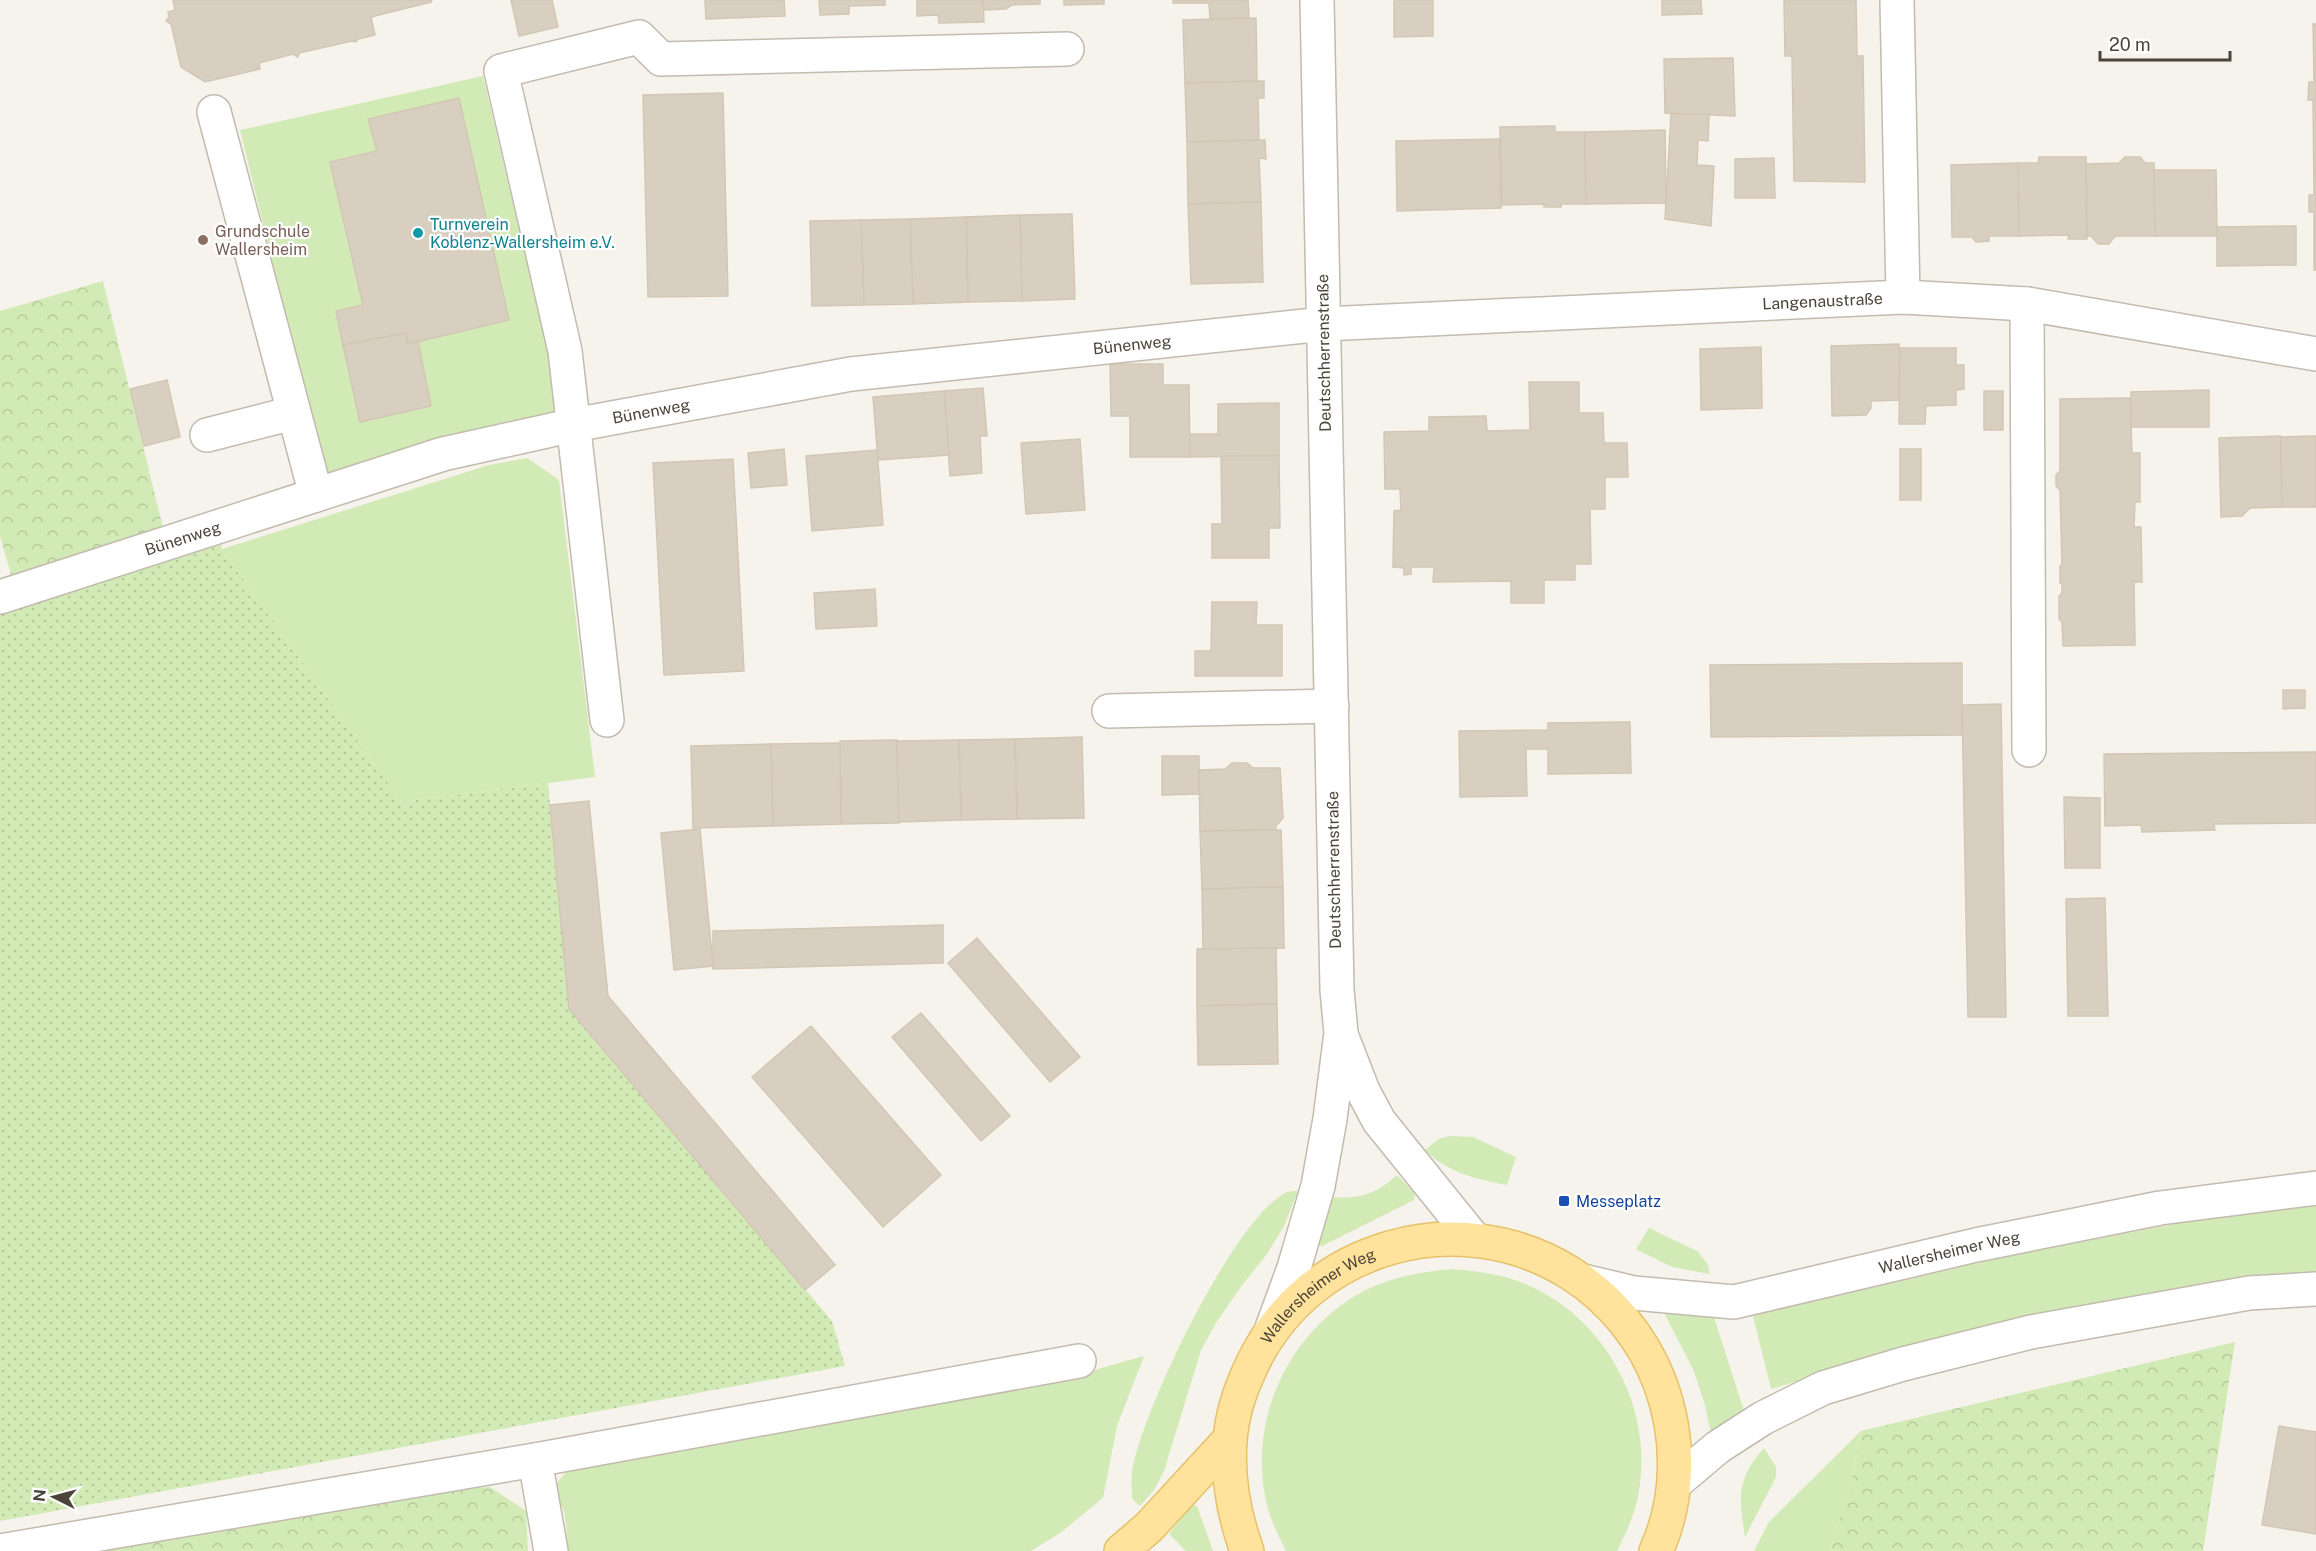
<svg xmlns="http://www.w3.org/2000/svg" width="2316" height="1551" viewBox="0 0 2316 1551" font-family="'Public Sans',sans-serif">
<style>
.grass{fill:#d2eab5}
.forest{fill:url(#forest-crowns)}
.garden{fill:url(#garden-dots)}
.building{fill:#d8cfc1;stroke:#d3c7b4;stroke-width:1.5}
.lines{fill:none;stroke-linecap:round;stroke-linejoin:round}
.minor-casing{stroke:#c2bbae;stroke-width:36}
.major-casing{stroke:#e6c16a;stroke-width:36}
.minor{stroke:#fff;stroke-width:33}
.major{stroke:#ffe39c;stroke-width:33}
.culture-dot{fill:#0f9aa8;stroke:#fff;stroke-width:2}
.education-dot{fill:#8d6e63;stroke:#fff;stroke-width:2}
.transit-dot{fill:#1a4fb4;stroke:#fff;stroke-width:2}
.labels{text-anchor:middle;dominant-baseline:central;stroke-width:4.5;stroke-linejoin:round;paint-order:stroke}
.culture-label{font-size:16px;fill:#0d838f;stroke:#fff;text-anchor:start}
.education-label{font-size:16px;fill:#785e54;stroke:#fff;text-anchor:start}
.street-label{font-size:16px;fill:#4b4439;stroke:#fff}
.transit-label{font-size:16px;fill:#164399;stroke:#fff;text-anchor:start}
</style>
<defs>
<pattern id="forest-crowns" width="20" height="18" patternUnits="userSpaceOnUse" patternTransform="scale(1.5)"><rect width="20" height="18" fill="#d2eab5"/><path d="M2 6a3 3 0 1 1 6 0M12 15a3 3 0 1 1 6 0" fill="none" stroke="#b6ca9c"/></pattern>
<pattern id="garden-dots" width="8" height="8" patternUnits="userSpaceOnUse" patternTransform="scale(1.5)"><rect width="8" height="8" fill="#d2eab5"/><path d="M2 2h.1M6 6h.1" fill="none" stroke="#b6ca9c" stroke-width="1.8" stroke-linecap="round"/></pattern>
</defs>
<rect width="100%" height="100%" fill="#f6f3ec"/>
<g class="grass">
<path d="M 483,76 L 562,414 L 479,429 L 325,476 L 240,130 Z"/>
<path d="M 527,458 L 559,480 L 595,777 L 401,802 L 222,549 L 489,465 Z"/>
<path d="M 1450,1136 L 1473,1137 L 1516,1157 L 1507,1185 C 1478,1180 1446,1172 1425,1150 L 1439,1139 Z"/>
<path d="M 1397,1175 L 1415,1194 L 1414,1200 L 1322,1246 L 1316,1246 L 1315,1241 L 1332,1197 C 1359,1200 1378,1193 1397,1175 Z"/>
<path d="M 1298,1191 L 1284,1226 L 1267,1254 L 1240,1288 L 1216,1323 L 1201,1350 L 1164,1471 L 1154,1490 L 1140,1506 L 1132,1499 C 1132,1490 1131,1481 1132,1472 C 1141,1413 1233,1220 1285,1193 C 1289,1191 1293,1191 1298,1191 Z"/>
<path d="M 2316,1203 L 2316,1276 L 1910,1347 L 1771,1389 L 1753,1316 L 2004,1257 L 2200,1219 Z"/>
<path d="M 1649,1228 L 1697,1251 L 1707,1263 L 1710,1274 L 1672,1267 L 1636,1249 Z"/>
<path d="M 1452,1269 C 1476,1271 1500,1274 1523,1283 C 1610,1318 1660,1419 1635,1509 C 1630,1524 1624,1537 1617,1551 L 1286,1551 C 1279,1537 1272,1523 1268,1509 C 1246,1427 1284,1339 1355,1296 C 1385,1278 1418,1272 1452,1269 Z"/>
<path d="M 1659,1303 L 1713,1314 L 1744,1411 L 1712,1438 L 1705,1405 L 1693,1369 Z"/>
<path d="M 1144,1356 L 1117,1426 L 1103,1498 L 1060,1533 L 1031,1551 L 568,1551 L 565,1515 L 554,1486 L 574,1463 L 1080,1374 Z"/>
<path d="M 1861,1431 L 1851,1483 L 1830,1551 L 1754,1551 L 1769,1522 Z"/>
<path d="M 1764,1448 L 1776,1467 L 1776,1477 L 1745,1537 C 1739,1497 1736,1480 1764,1448 Z"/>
<path d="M 1191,1505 L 1197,1506 L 1213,1551 L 1186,1551 L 1169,1534 Z"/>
</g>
<g class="forest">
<path d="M 103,281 L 163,528 L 12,578 L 0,536 L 0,311 Z"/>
<path d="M 2235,1342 L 2203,1551 L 1830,1551 L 1851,1483 L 1861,1431 Z"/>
<path d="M 490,1487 L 526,1511 L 528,1551 L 101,1551 L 416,1493 Z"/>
</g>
<path class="garden" d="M 220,534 L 222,549 L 401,802 L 548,783 L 569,1009 L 832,1321 L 845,1366 L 0,1521 L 0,614 Z"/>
<g class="building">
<path d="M 173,0 L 432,0 L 431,2 L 371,17 L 375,35 L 358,39 L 356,42 L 352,41 L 299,53 L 298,57 L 293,54 L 259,63 L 260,69 L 205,82 L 181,67 L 171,24 L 166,21 L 169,17 L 168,12 L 175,10 Z"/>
<path d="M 511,0 L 552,0 L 558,27 L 519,36 Z"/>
<path d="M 705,0 L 784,0 L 785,16 L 706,19 Z"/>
<path d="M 819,0 L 885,0 L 885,5 L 849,6 L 849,14 L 820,15 Z"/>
<path d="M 917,0 L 983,0 L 984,22 L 939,23 L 938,15 L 917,16 Z"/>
<path d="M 983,0 L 1040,0 L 1040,4 L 1012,5 L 1006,9 L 984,10 Z"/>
<path d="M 1064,0 L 1104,0 L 1104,4 L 1064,5 Z"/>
<path d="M 1173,0 L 1248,0 L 1249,18 L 1210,19 L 1209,3 L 1173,3 Z"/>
<path d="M 1394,0 L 1433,0 L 1433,36 L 1394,37 Z"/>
<path d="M 1662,0 L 1701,0 L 1702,14 L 1662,15 Z"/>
<path d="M 1784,0 L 1856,0 L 1857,56 L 1863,56 L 1865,182 L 1794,181 L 1792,56 L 1785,56 Z"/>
<path d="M 1256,18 L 1257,81 L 1185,83 L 1183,20 Z"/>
<path d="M 2313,24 L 2316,24 L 2316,270 L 2314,270 L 2314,212 L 2309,212 L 2309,195 L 2314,195 L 2313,100 L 2308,100 L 2309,82 L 2314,82 Z"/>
<path d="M 1733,58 L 1735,116 L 1665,113 L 1664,59 Z"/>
<path d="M 1264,81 L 1264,98 L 1258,98 L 1259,140 L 1187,142 L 1185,83 Z"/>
<path d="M 723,93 L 728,296 L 648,297 L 643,95 Z"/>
<path d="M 459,98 L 509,320 L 408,344 L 406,333 L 343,345 L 336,311 L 363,305 L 330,162 L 377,151 L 368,119 Z"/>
<path d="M 1671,114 L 1709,114 L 1708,141 L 1698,140 L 1697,165 L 1714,166 L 1711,226 L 1665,219 Z"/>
<path d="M 1555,126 L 1555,132 L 1585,132 L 1586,204 L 1561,204 L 1561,207 L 1544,207 L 1544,204 L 1502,205 L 1500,127 Z"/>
<path d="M 1665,130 L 1666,203 L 1586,204 L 1585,132 Z"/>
<path d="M 1500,139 L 1501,208 L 1397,211 L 1396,141 Z"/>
<path d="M 1265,140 L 1266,159 L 1259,158 L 1261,202 L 1188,204 L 1187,142 Z"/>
<path d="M 2039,157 L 2086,157 L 2087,239 L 2068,239 L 2069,235 L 2019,236 L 2018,163 L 2038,163 Z"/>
<path d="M 2125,157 L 2140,157 L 2145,163 L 2154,163 L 2155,236 L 2115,236 L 2109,244 L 2098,244 L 2091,236 L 2087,236 L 2086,164 L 2119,163 Z"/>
<path d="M 1774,158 L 1775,198 L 1735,198 L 1735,159 Z"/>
<path d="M 2018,163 L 2019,236 L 1989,236 L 1989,241 L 1976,242 L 1972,237 L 1952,237 L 1951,165 Z"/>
<path d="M 2154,170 L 2216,170 L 2217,236 L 2155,236 Z"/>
<path d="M 1261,202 L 1263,282 L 1191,284 L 1188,204 Z"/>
<path d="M 1072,214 L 1075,299 L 1022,301 L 1020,215 Z"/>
<path d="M 1020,215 L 1022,301 L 968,302 L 966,217 Z"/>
<path d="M 966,217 L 968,302 L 913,304 L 910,219 Z"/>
<path d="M 910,219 L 913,304 L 864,305 L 861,220 Z"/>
<path d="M 861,220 L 864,305 L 812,306 L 810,221 Z"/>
<path d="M 2296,226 L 2296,265 L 2217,266 L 2217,227 Z"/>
<path d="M 406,333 L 408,344 L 418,341 L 431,406 L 360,422 L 343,345 Z"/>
<path d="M 1899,344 L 1899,400 L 1871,401 L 1871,408 L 1866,415 L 1832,416 L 1831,346 Z"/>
<path d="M 1761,347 L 1762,408 L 1701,410 L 1700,349 Z"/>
<path d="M 1900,348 L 1956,348 L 1956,365 L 1964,365 L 1964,389 L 1956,390 L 1956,405 L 1926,406 L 1925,424 L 1899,424 Z"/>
<path d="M 1110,364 L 1163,364 L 1163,385 L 1189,385 L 1190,457 L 1130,457 L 1130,416 L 1111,416 Z"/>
<path d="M 167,380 L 180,437 L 144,446 L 130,389 Z"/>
<path d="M 1529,382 L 1579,382 L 1579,413 L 1603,413 L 1604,443 L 1627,443 L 1628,477 L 1605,477 L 1605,509 L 1590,509 L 1591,564 L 1575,564 L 1575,580 L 1544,580 L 1544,603 L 1511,603 L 1511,581 L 1433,582 L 1434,567 L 1411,567 L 1411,574 L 1404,575 L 1404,568 L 1393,567 L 1394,511 L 1401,510 L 1400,489 L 1385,489 L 1384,432 L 1429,431 L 1429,417 L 1486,416 L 1487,431 L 1530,430 Z"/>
<path d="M 983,388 L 987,436 L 980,436 L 982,473 L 950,476 L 944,391 Z"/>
<path d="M 2209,390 L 2209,427 L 2131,427 L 2131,392 Z"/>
<path d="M 944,391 L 949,455 L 878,460 L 873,397 Z"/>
<rect x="1984" y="391" width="19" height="39"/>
<path d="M 2130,398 L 2132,453 L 2140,453 L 2140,502 L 2135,502 L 2134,527 L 2141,527 L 2142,582 L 2134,582 L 2135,645 L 2063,646 L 2062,622 L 2059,619 L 2059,596 L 2062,593 L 2062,583 L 2060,583 L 2060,566 L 2062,565 L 2060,490 L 2056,486 L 2056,475 L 2060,471 L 2060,399 Z"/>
<path d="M 1279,403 L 1279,456 L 1190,457 L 1190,434 L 1218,434 L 1218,404 Z"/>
<path d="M 2281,436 L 2282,507 L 2250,508 L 2242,516 L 2221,517 L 2219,438 Z"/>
<path d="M 2316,436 L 2316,507 L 2282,507 L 2281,437 Z"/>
<path d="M 1080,439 L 1085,510 L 1026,514 L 1021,443 Z"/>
<path d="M 784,449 L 787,485 L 751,488 L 748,453 Z"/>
<rect x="1900" y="449" width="21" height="51"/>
<path d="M 877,450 L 883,525 L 812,531 L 806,456 Z"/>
<path d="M 1221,456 L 1279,456 L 1280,528 L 1269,528 L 1269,558 L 1212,558 L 1212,524 L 1222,524 Z"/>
<path d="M 733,459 L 744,671 L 664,675 L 653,463 Z"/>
<path d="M 875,589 L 877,626 L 816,629 L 814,593 Z"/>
<path d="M 1212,602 L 1257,602 L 1256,625 L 1282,625 L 1282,676 L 1195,676 L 1195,651 L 1211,651 Z"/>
<path d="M 1962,663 L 1962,735 L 1711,737 L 1710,665 Z"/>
<path d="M 2283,690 L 2305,690 L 2305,708 L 2283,709 Z"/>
<path d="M 2001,704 L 2006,1017 L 1968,1017 L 1962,705 Z"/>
<path d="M 1630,722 L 1631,773 L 1548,774 L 1548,749 L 1526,749 L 1527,796 L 1460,797 L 1459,731 L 1548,730 L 1548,723 Z"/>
<path d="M 1082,737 L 1084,818 L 1017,819 L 1015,739 Z"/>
<path d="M 1015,739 L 1017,819 L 961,820 L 959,740 Z"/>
<path d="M 897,740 L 899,823 L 841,824 L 840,741 Z"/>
<path d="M 959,740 L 961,820 L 899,822 L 897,741 Z"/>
<path d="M 840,743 L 841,824 L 773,826 L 771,744 Z"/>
<path d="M 771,744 L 773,826 L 693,828 L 691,746 Z"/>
<path d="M 2316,752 L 2316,823 L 2214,824 L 2215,830 L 2142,832 L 2141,825 L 2105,826 L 2104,754 Z"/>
<path d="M 1162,756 L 1199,756 L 1199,794 L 1162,795 Z"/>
<path d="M 1232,763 L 1247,763 L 1253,768 L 1280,768 L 1283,818 L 1276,826 L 1276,830 L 1200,831 L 1199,770 L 1225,769 Z"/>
<path d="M 2064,797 L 2100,798 L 2100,868 L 2065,868 Z"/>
<path d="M 589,801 L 608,996 L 835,1265 L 805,1290 L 569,1009 L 550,805 Z"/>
<path d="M 700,829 L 713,966 L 674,970 L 661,833 Z"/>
<path d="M 1281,830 L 1283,887 L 1202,889 L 1200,831 Z"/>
<path d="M 1283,887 L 1284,948 L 1203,949 L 1202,889 Z"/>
<path d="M 2105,898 L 2108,1016 L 2068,1016 L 2066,899 Z"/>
<path d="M 943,925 L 943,963 L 713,969 L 713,931 Z"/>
<path d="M 977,938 L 1080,1057 L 1050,1082 L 948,963 Z"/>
<path d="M 1276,948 L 1277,1004 L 1197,1006 L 1197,949 Z"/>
<path d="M 1277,1004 L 1278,1064 L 1198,1065 L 1197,1006 Z"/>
<path d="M 921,1013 L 1010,1116 L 981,1141 L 892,1037 Z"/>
<path d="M 811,1026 L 941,1175 L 883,1227 L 752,1077 Z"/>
<path d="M 2279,1426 L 2316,1432 L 2316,1534 L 2262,1525 Z"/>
</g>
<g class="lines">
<defs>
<g id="minor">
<path d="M 1897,0 L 1903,297"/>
<path d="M 214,112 L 316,495"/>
<path d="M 2027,304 L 2029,750"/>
<path d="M 207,435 L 293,413"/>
<path id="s1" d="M 0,597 L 443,454 L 574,425 L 851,374 L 1324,324 L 1903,297 L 2027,304 L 2316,354"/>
<path d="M 1109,711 L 1332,706"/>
<path d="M 607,720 L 565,351 L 501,71 L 639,37 L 661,59 L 1067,49"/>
<path d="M 1342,1037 L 1363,1091 L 1379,1121 L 1475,1240"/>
<path id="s2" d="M 1583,1281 L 1634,1293 L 1734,1302 L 1976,1245 L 2160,1208 L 2316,1188"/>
<path d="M 1271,1331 L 1294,1268 L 1318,1186 L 1330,1119 L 1341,1033 L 1337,990 L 1317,0"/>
<path d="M 535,1460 L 551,1551"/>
<path d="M 1674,1484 L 1718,1447 L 1763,1418 L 1823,1388 L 1903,1364 L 2031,1332 L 2249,1293 L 2316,1289"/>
<path d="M 0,1551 L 535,1460 L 1079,1361"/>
</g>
<g id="major">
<path d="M 1121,1551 L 1149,1527 L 1230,1439"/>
<path id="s3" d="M 1247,1551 C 1234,1515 1227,1479 1230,1440 C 1232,1415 1240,1390 1251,1367 C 1307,1245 1458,1203 1570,1273 C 1611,1299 1643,1338 1660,1383 C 1680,1437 1680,1499 1656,1551"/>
</g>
</defs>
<use href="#minor" class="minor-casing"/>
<use href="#major" class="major-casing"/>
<use href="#minor" class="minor"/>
<use href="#major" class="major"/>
</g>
<circle class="culture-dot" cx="418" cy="233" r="6"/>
<circle class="education-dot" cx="203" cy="240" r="6"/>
<rect class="transit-dot" x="1558" y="1195" width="12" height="12" rx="3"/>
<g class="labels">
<g class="culture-label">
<text x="430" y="224">Turnverein<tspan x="430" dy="18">Koblenz-Wallersheim e.V.</tspan></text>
</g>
<g class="education-label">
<text x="215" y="231">Grundschule<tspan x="215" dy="18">Wallersheim</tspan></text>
</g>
<g class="street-label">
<text stroke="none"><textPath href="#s1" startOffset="1856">Langenaustraße</textPath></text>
<text stroke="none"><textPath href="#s1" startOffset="1164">Bünenweg</textPath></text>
<text transform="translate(1324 353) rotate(-91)">Deutschherrenstraße</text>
<text stroke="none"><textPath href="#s1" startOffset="678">Bünenweg</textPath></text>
<text stroke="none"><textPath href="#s1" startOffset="192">Bünenweg</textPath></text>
<text transform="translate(1334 870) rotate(-91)">Deutschherrenstraße</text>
<text stroke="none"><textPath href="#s2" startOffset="374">Wallersheimer Weg</textPath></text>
<text stroke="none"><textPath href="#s3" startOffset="290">Wallersheimer Weg</textPath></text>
</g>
<g class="transit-label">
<text x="1576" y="1201">Messeplatz</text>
</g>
</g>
<g transform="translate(54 1497) rotate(276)" stroke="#ffffff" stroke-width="4.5" paint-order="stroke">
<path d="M0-4.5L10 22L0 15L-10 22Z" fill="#4b4439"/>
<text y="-9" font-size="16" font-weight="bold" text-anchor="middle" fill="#4b4439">N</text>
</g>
<path d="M2100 51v9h130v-9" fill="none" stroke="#4b4439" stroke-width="3"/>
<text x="2109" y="51" font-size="18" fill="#4b4439" stroke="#ffffff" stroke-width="4.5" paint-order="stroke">20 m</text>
</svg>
